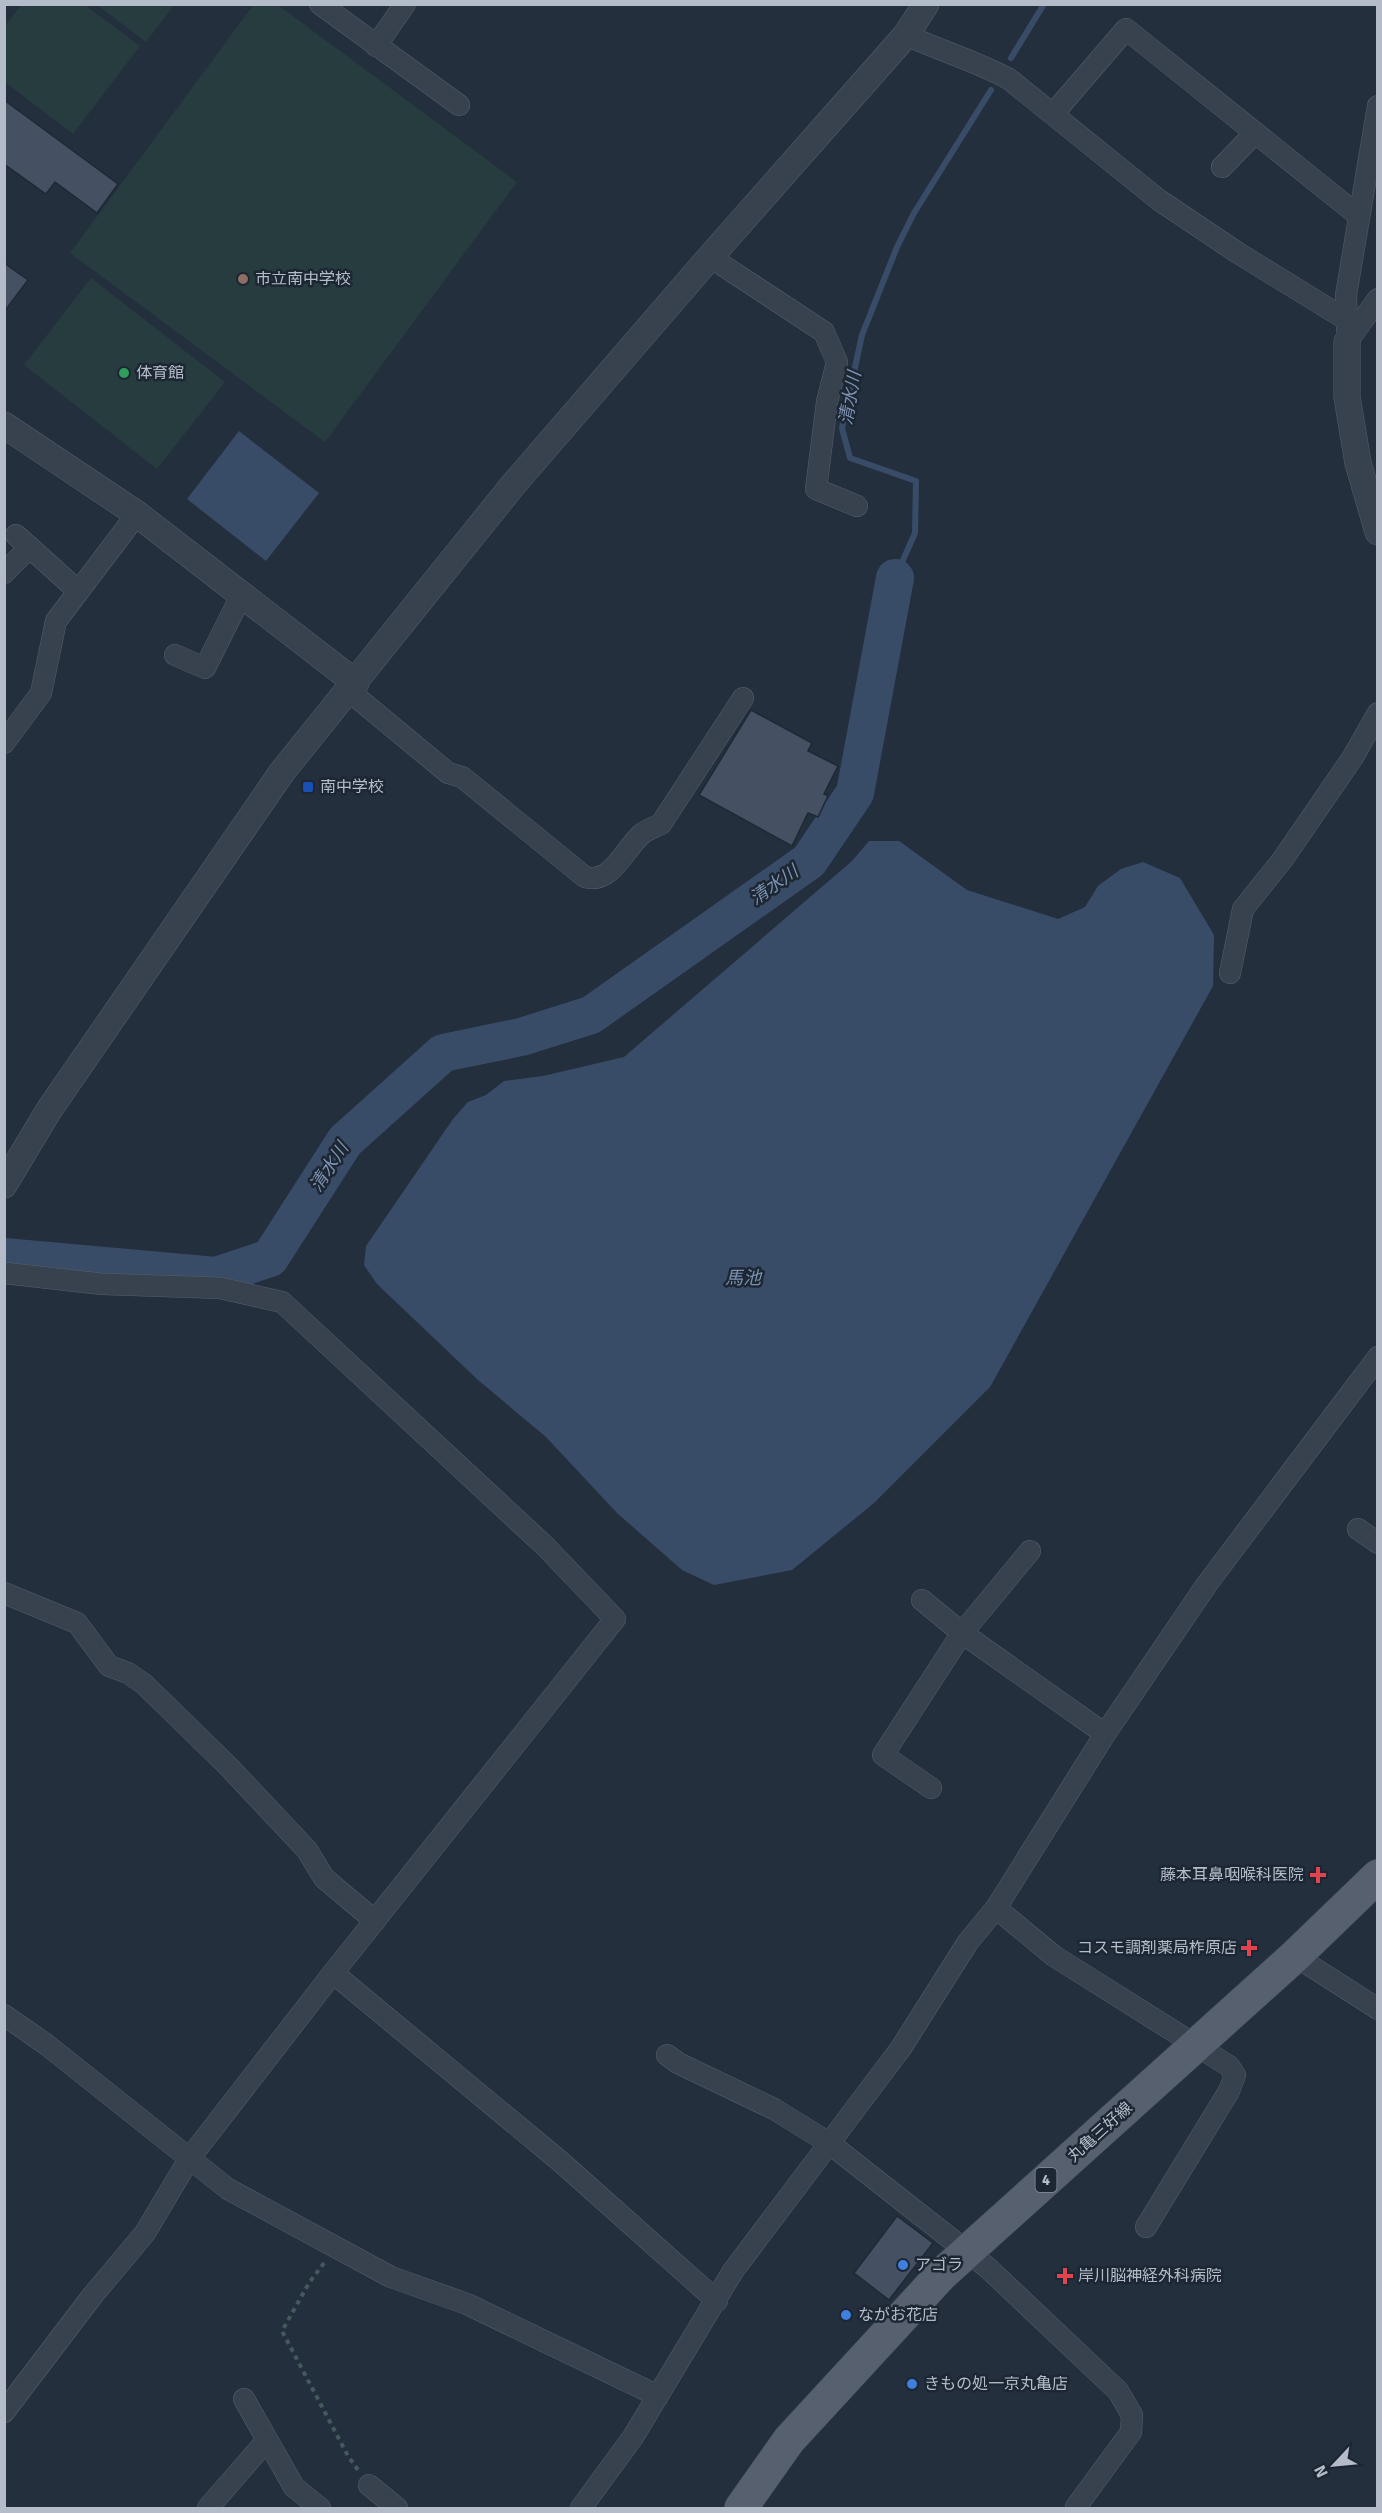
<svg xmlns="http://www.w3.org/2000/svg" width="1382" height="2513" viewBox="0 0 1382 2513" font-family="Signika,'Noto Sans JP',sans-serif">
<style>
.green{fill:#263c3f}
.water{fill:#394c67}
.lines{fill:none;stroke-linecap:round;stroke-linejoin:round}
.stream{stroke:#394c67;stroke-width:6}
.river{stroke:#394c67;stroke-width:38}
.building{fill:#455162;stroke:#1f2835;stroke-width:1.5}
.minor-casing{stroke:#565f6c;stroke-width:22}
.tertiary-casing{stroke:#565f6c;stroke-width:27}
.primary-casing{stroke:#414a57;stroke-width:34}
.path{stroke:#44595c;stroke-width:4;stroke-dasharray:4.5 4.5;stroke-linecap:butt}
.minor{stroke:#38414e;stroke-width:21}
.tertiary{stroke:#38414e;stroke-width:26}
.primary{stroke:#56606e;stroke-width:33}
.education-dot{fill:#8d6e63;stroke:#1d2633;stroke-width:2}
.leisure-dot{fill:#2e9e5b;stroke:#1d2633;stroke-width:2}
.transit-dot{fill:#1a4fb4;stroke:#1d2633;stroke-width:2}
.health-dot{fill:#e0444e;stroke:#1d2633;stroke-width:2}
.shop-dot{fill:#3f7fe0;stroke:#1d2633;stroke-width:2}
.labels{text-anchor:middle;dominant-baseline:central;stroke-width:5;stroke-linejoin:round;paint-order:stroke}
.shield{fill:#1d2633;stroke:#878f9c;stroke-width:1.5}
.shield-label{font-size:15px;font-weight:bold;fill:#b4bcc9}
.poi-label{font-size:16px;fill:#b4bcc9;stroke:#1d2633;text-anchor:start}
.street-label{font-size:16px;fill:#b4bcc9;stroke:#1d2633}
.water-label{font-size:18px;font-style:italic;fill:#7c92b1;stroke:#1d2633}
</style>
<rect width="100%" height="100%" fill="#242f3e"/>
<g class="green">
<path d="M 254,4 L 278,5 L 517,182 L 325,442 L 70,253 Z"/>
<path d="M 21,5 L 85,5 L 140,46 L 73,134 L 5,82 L 5,26 Z"/>
<path d="M 97,5 L 174,5 L 146,42 Z"/>
<path d="M 91,278 L 225,382 L 157,469 L 24,365 Z"/>
</g>
<g class="water">
<path d="M 239,431 L 319,493 L 266,561 L 187,499 Z"/>
<path d="M 869,841 L 899,841 L 967,890 L 1058,919 L 1085,907 L 1098,886 L 1121,869 L 1143,862 L 1180,878 L 1214,935 L 1213,986 L 990,1387 L 874,1503 L 792,1570 L 714,1585 L 682,1570 L 617,1513 L 546,1437 L 478,1380 L 377,1284 L 364,1265 L 366,1246 L 453,1119 L 468,1102 L 486,1095 L 504,1081 L 543,1076 L 624,1057 L 852,861 Z"/>
</g>
<g class="lines">
<g class="stream">
<path d="M 1011,58 L 1044,4"/>
<path d="M 895,578 L 915,533 L 916,481 L 850,458 L 842,428 L 862,335 L 897,247 L 914,213 L 991,90"/>
</g>
<path class="river" d="M 4,1257 L 216,1276 L 270,1258 L 345,1141 L 443,1053 L 521,1037 L 591,1015 L 809,861 L 855,793 L 895,578"/>
</g>
<g class="building">
<path d="M 4,100 L 118,184 L 97,213 L 55,182 L 46,194 L 4,164 Z"/>
<path d="M 4,263 L 28,280 L 4,312 Z"/>
<path d="M 751,710 L 812,743 L 808,751 L 838,766 L 824,794 L 828,796 L 818,817 L 808,813 L 792,846 L 699,795 Z"/>
<path d="M 897,2216 L 933,2243 L 889,2300 L 854,2273 Z"/>
</g>
<g class="lines">
<defs>
<g id="minor">
<path d="M 320,4 L 459,105"/>
<path d="M 906,35 C 941,51 976,61 1009,79 L 1159,200 L 1238,253 L 1347,320"/>
<path d="M 376,46 L 405,4"/>
<path d="M 1053,114 L 1126,29 L 1359,216"/>
<path d="M 1222,167 L 1255,133"/>
<path d="M 710,257 L 824,332 L 837,362 L 827,402 L 816,489 L 857,506"/>
<path d="M 1347,329 L 1346,295 L 1378,106"/>
<path d="M 1347,342 L 1378,299"/>
<path d="M 16,535 L 77,590"/>
<path d="M 4,573 L 30,547"/>
<path d="M 175,655 L 205,668 L 242,594"/>
<path d="M 349,691 L 448,773 L 462,777 L 585,877 C 612,885 625,847 643,833 C 648,829 655,827 661,824 L 743,698"/>
<path d="M 4,743 L 41,693 L 56,621 L 137,514"/>
<path d="M 1230,973 L 1243,909 L 1283,859 L 1353,757 L 1378,713"/>
<path d="M 4,1273 L 102,1284 L 220,1288 L 282,1302 L 545,1546 L 615,1619 L 333,1973 L 189,2159 L 145,2233 L 93,2295 L 4,2412"/>
<path d="M 1358,1529 L 1378,1543"/>
<path d="M 4,1593 L 77,1623 L 109,1666 L 128,1673 L 144,1684 L 228,1766 L 307,1850 L 324,1878 L 375,1921"/>
<path d="M 922,1600 L 962,1633 L 1030,1551"/>
<path d="M 931,1788 L 883,1755 L 962,1633 L 1105,1734"/>
<path d="M 996,1908 L 1054,1956 L 1229,2066 L 1235,2075 L 1229,2091 L 1146,2227"/>
<path d="M 1295,1956 L 1378,2009"/>
<path d="M 333,1973 L 561,2162 L 717,2301"/>
<path d="M 4,2015 L 47,2045 L 228,2189 L 391,2277 L 467,2304 L 658,2396"/>
<path d="M 667,2055 L 678,2063 L 774,2109 L 829,2143 L 988,2268 L 1118,2391 L 1132,2415 L 1131,2432 L 1076,2507 L 1077,2508"/>
<path d="M 244,2399 L 294,2487 L 320,2508"/>
<path d="M 369,2485 L 397,2508"/>
<path d="M 208,2508 L 267,2440"/>
<path d="M 581,2508 L 633,2437 L 733,2271 L 901,2048 L 968,1942 L 996,1908 L 1105,1734 L 1207,1584 L 1378,1357"/>
</g>
<g id="tertiary">
<path d="M 1347,342 L 1347,397 L 1358,463 L 1378,532"/>
<path d="M 4,425 L 137,514 L 356,683"/>
<path d="M 4,1185 L 49,1110 L 282,772 L 513,485 L 710,257 L 906,35 L 926,4"/>
</g>
<path id="primary" d="M 741,2508 L 789,2440 L 941,2275 L 1295,1956 L 1378,1876"/>
</defs>
<use href="#minor" class="minor-casing"/>
<use href="#tertiary" class="tertiary-casing"/>
<use href="#primary" class="primary-casing"/>
<path class="path" d="M 324,2263 L 309,2283 L 282,2331 L 348,2456 L 358,2470"/>
<use href="#minor" class="minor"/>
<use href="#tertiary" class="tertiary"/>
<use href="#primary" class="primary"/>
</g>
<circle class="education-dot" cx="243" cy="279" r="6"/>
<circle class="leisure-dot" cx="124" cy="373" r="6"/>
<rect class="transit-dot" x="302" y="781" width="12" height="12" rx="3"/>
<g class="health-dot">
<path d="M1315 1866h6v6h6v6h-6v6h-6v-6h-6v-6h6z"/>
<path d="M1246 1939h6v6h6v6h-6v6h-6v-6h-6v-6h6z"/>
<path d="M1062 2267h6v6h6v6h-6v6h-6v-6h-6v-6h6z"/>
</g>
<g class="shop-dot">
<circle cx="903" cy="2265" r="6"/>
<circle cx="846" cy="2315" r="6"/>
<circle cx="912" cy="2384" r="6"/>
</g>
<g class="labels">
<rect class="shield" x="1035.5" y="2168" width="21" height="24" rx="4.5"/>
<g class="shield-label">
<text x="1046" y="2180">4</text>
</g>
<g class="poi-label">
<text x="255" y="279">市立南中学校</text>
<text x="136" y="373">体育館</text>
<text x="320" y="787">南中学校</text>
<text x="1304" y="1875" text-anchor="end">藤本耳鼻咽喉科医院</text>
<text x="1237" y="1948" text-anchor="end">コスモ調剤薬局柞原店</text>
<text x="915" y="2265">アゴラ</text>
<text x="1078" y="2276">岸川脳神経外科病院</text>
<text x="858" y="2315">ながお花店</text>
<text x="924" y="2384">きもの処一京丸亀店</text>
</g>
<g class="street-label">
<text transform="translate(1100 2132) rotate(-42)">丸亀三好線</text>
</g>
<g class="water-label">
<text transform="translate(850 398) rotate(-80)">清水川</text>
<text transform="translate(774 885) rotate(-35)">清水川</text>
<text transform="translate(329 1167) rotate(-57)">清水川</text>
<text x="743" y="1278">馬池</text>
</g>
</g>
<rect width="1382" height="2513" fill="none" stroke="#b4bcc9" stroke-width="12"/>
<g transform="translate(1334 2465) rotate(244)" stroke="#1d2633" stroke-width="4.5" paint-order="stroke">
<path d="M0-4.5L10 22L0 15L-10 22Z" fill="#b4bcc9"/>
<text y="-9" font-size="16" font-weight="bold" text-anchor="middle" fill="#b4bcc9">N</text>
</g>
</svg>
